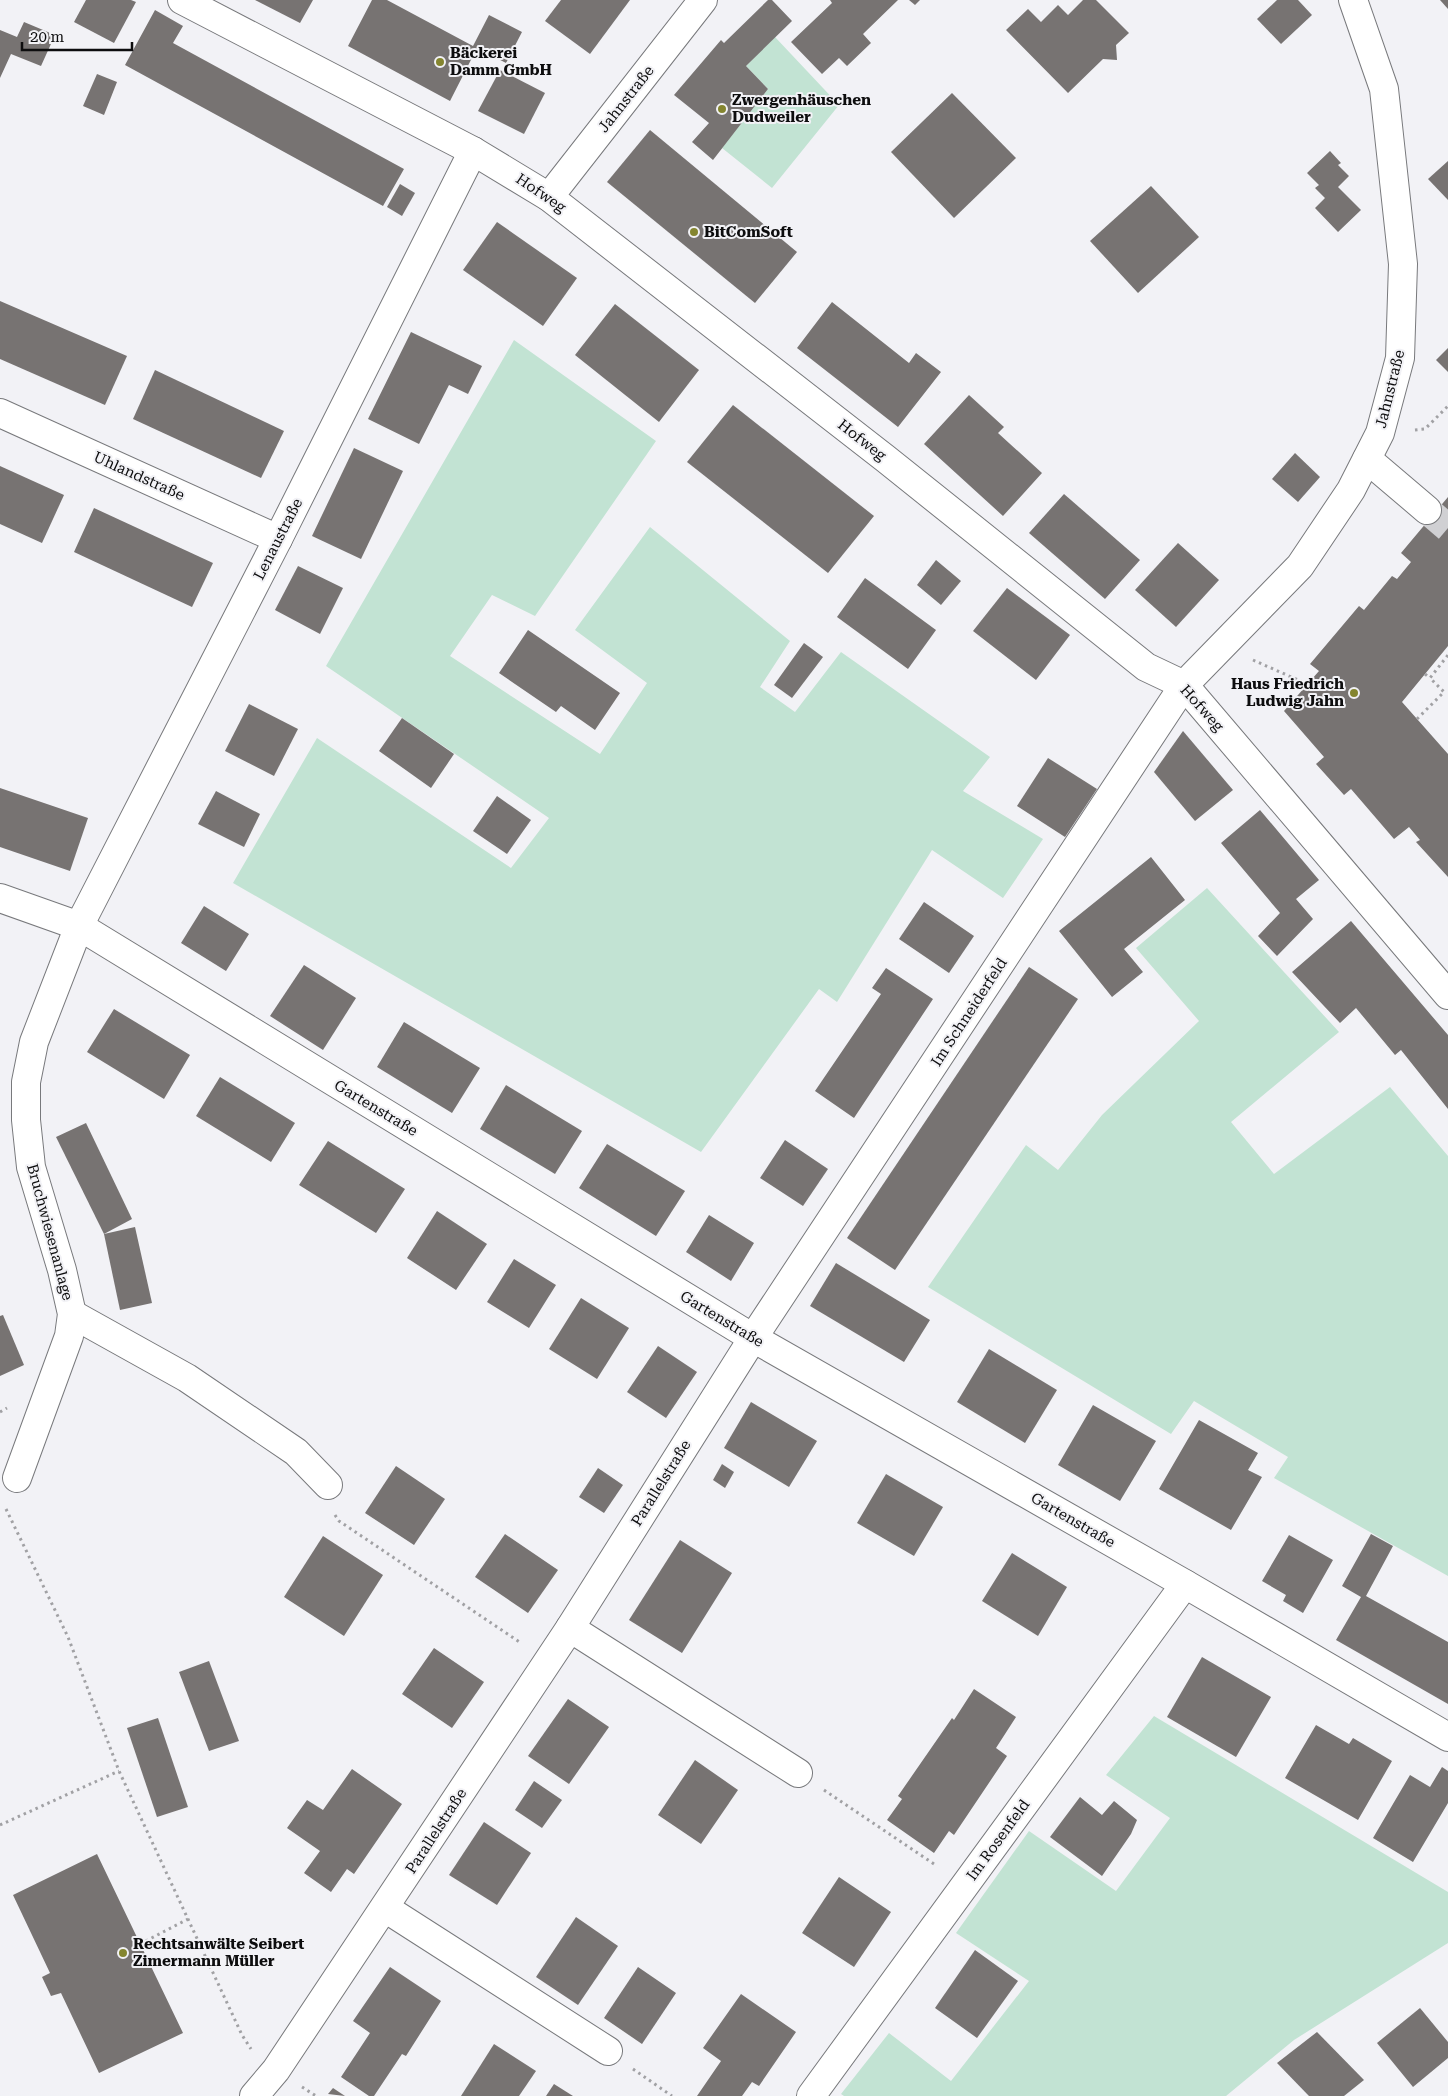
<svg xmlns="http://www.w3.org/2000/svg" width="1448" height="2096" viewBox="0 0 1448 2096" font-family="'Roboto Serif',serif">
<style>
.green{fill:#c2e3d3}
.building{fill:#777372}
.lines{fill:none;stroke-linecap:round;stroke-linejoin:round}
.minor-tunnel{stroke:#d0d0d3;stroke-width:28;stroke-dasharray:28 14;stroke-linecap:butt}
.minor-casing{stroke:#78797c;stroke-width:30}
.path{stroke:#a1a1a4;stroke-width:3;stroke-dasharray:2.5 4;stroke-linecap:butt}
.minor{stroke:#fff;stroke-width:28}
.poi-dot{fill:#84852f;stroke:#f2f2f6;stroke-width:2}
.labels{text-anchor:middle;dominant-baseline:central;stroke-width:4;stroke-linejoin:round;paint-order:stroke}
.poi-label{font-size:15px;font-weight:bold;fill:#0d0d0e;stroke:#f2f2f6;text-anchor:start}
.street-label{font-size:15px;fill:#0d0d0e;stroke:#f2f2f6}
</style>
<rect width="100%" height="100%" fill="#f2f2f6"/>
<g class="green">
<path d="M 775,37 L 839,105 L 772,188 L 722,148 L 768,89 L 746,66 Z"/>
<path d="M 514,340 L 656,441 L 535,616 L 492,595 L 450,656 L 600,754 L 647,683 L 575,630 L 650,527 L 790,641 L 760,687 L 795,712 L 841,652 L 990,757 L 963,791 L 1043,839 L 1003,898 L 932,850 L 837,1002 L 819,989 L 701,1152 L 233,883 L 317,738 L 511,868 L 549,818 L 326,666 Z"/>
<path d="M 1207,888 L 1339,1032 L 1231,1122 L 1274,1174 L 1390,1087 L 1448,1156 L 1448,1576 L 1274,1478 L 1288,1457 L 1194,1401 L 1171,1434 L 928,1287 L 1026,1145 L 1058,1170 L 1102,1115 L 1199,1021 L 1136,948 Z"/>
<path d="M 1154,1716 L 1448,1892 L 1448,1943 L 1294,2040 L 1226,2096 L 844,2096 L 841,2094 L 889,2033 L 951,2081 L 1029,1981 L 956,1933 L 1029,1831 L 1116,1891 L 1170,1818 L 1106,1775 Z"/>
</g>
<g class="building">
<path d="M 86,0 L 131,0 L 136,2 L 114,43 L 74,22 Z"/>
<path d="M 255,0 L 313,0 L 300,23 Z"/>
<path d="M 372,0 L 387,0 L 473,46 L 489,15 L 522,32 L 506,63 L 477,48 L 450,101 L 348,46 Z"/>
<path d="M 561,0 L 630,0 L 590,54 L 545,21 Z"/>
<path d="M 768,0 L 772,0 L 792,21 L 746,66 L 768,89 L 713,160 L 692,142 L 709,123 L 674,95 L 721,40 L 724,43 Z"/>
<path d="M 830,0 L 898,0 L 863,34 L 871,43 L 847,66 L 839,58 L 822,74 L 791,42 L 832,3 Z"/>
<path d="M 909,0 L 920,0 L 915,5 Z"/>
<path d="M 1083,0 L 1096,0 L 1129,33 L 1116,45 L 1117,60 L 1103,59 L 1068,93 L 1006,30 L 1028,9 L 1041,22 L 1058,5 L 1068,15 Z"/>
<path d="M 1277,0 L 1298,0 L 1312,15 L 1281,44 L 1257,19 Z"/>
<path d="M 1440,0 L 1448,0 L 1448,9 Z"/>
<path d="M 155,10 L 183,26 L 173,43 L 404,169 L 383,206 L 125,65 Z"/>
<path d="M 24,22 L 55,35 L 41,66 L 11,54 L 0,78 L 0,30 L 17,37 Z"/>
<path d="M 500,70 L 545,93 L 524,134 L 478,111 Z"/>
<path d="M 97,74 L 117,82 L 104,115 L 83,106 Z"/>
<path d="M 952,93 L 1016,158 L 954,218 L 891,152 Z"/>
<path d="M 650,130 L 797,252 L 755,303 L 607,182 Z"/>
<path d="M 1330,151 L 1341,163 L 1338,165 L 1349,176 L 1338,187 L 1361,210 L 1338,232 L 1315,208 L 1325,198 L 1315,188 L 1319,185 L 1307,173 Z"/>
<path d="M 1448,161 L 1448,200 L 1428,179 Z"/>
<path d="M 400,184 L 415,193 L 402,216 L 387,207 Z"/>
<path d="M 1151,186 L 1199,237 L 1138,293 L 1090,241 Z"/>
<path d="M 497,222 L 577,278 L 543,326 L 463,270 Z"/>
<path d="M 0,301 L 127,356 L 105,405 L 0,359 Z"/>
<path d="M 832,302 L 909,363 L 916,353 L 941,372 L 898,427 L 797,348 Z"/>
<path d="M 615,304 L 699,370 L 659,422 L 575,355 Z"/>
<path d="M 411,332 L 482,366 L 468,394 L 449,385 L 419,444 L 368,419 Z"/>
<path d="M 1448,348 L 1448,372 L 1436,360 Z"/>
<path d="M 155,370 L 284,431 L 261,478 L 133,419 Z"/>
<path d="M 969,395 L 1004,427 L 998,433 L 1042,473 L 1003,516 L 924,444 Z"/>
<path d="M 733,405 L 874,516 L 828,573 L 687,462 Z"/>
<path d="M 354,448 L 403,471 L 361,559 L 312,536 Z"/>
<path d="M 1295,453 L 1320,477 L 1298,502 L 1272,479 Z"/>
<path d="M 0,466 L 64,495 L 42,543 L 0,524 Z"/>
<path d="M 1064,494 L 1140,560 L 1105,599 L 1029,533 Z"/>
<path d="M 1448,497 L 1448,646 L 1402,702 L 1448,754 L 1448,877 L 1416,842 L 1420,840 L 1409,827 L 1394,839 L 1351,789 L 1344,795 L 1316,764 L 1324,757 L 1284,711 L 1319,671 L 1310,664 L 1359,606 L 1364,610 L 1392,576 L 1397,579 L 1411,562 L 1401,553 Z"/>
<path d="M 94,508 L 213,563 L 192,607 L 74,552 Z"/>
<path d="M 1178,543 L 1219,580 L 1176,627 L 1135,590 Z"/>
<path d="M 936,560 L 961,581 L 941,605 L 917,585 Z"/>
<path d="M 298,566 L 343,588 L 320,634 L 275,610 Z"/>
<path d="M 865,578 L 936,630 L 908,669 L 837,617 Z"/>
<path d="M 1007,588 L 1070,635 L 1036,680 L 973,631 Z"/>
<path d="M 528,630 L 620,693 L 595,730 L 561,706 L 556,712 L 499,673 Z"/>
<path d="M 804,643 L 823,657 L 792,698 L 774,685 Z"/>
<path d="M 249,704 L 298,729 L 274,776 L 225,751 Z"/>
<path d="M 402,718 L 454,754 L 431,788 L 379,751 Z"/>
<path d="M 1183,731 L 1233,790 L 1195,821 L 1154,772 Z"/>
<path d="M 1048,758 L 1097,789 L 1065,837 L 1017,806 Z"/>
<path d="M 0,788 L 88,818 L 70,871 L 0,847 Z"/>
<path d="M 216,791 L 260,814 L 244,847 L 198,824 Z"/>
<path d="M 497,796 L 531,820 L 507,854 L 473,831 Z"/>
<path d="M 1260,810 L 1319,880 L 1296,899 L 1313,919 L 1277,956 L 1258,936 L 1280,913 L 1221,843 Z"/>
<path d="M 1151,857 L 1185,900 L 1124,949 L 1143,972 L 1112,997 L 1059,931 Z"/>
<path d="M 924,902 L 974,936 L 949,973 L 899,939 Z"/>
<path d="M 204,906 L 249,934 L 226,971 L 181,943 Z"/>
<path d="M 1351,921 L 1448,1035 L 1448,1109 L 1401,1050 L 1395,1055 L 1356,1008 L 1340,1023 L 1292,972 Z"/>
<path d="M 304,965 L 356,998 L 323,1050 L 270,1016 Z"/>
<path d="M 1029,967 L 1078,999 L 895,1270 L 847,1238 Z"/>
<path d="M 886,968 L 933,999 L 854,1118 L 815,1091 L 881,994 L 872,988 Z"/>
<path d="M 114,1009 L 190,1055 L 164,1099 L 87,1052 Z"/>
<path d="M 404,1022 L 480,1068 L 452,1113 L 377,1067 Z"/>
<path d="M 220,1077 L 295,1123 L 271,1162 L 196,1116 Z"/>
<path d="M 506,1085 L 582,1131 L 555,1174 L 480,1129 Z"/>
<path d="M 86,1123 L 132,1219 L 104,1234 L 56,1137 Z"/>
<path d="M 785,1140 L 828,1169 L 803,1206 L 760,1178 Z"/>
<path d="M 328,1141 L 405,1189 L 376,1233 L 299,1185 Z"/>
<path d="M 607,1144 L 685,1191 L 656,1236 L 579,1188 Z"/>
<path d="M 437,1211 L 487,1244 L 456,1290 L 407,1258 Z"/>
<path d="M 709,1215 L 754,1243 L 731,1281 L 686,1252 Z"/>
<path d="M 135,1227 L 152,1303 L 120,1310 L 104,1234 Z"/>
<path d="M 514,1259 L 556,1285 L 529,1328 L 487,1302 Z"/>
<path d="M 836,1263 L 930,1320 L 904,1362 L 810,1306 Z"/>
<path d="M 581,1298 L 629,1328 L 597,1379 L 549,1349 Z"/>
<path d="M 3,1315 L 24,1365 L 0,1376 L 0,1316 Z"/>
<path d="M 658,1346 L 697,1372 L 666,1418 L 627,1392 Z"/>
<path d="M 989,1349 L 1057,1390 L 1025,1443 L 957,1402 Z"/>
<path d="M 751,1402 L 817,1441 L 789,1487 L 724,1448 Z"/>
<path d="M 1093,1405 L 1156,1441 L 1120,1501 L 1058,1465 Z"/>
<path d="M 1199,1420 L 1258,1453 L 1248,1470 L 1262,1477 L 1231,1530 L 1159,1489 Z"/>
<path d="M 722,1464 L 734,1472 L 725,1488 L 713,1480 Z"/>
<path d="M 396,1466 L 445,1499 L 414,1545 L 365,1513 Z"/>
<path d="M 598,1468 L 623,1485 L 604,1513 L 579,1497 Z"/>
<path d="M 886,1474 L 943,1507 L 914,1556 L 857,1523 Z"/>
<path d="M 505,1534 L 558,1570 L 528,1613 L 475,1577 Z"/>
<path d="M 1371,1534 L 1393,1546 L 1366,1596 L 1448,1642 L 1448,1704 L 1336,1640 L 1361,1597 L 1342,1586 Z"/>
<path d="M 1289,1535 L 1333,1560 L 1303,1613 L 1283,1601 L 1286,1595 L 1262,1581 Z"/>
<path d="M 323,1536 L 383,1575 L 344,1636 L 284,1597 Z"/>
<path d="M 680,1540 L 732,1573 L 682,1653 L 629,1620 Z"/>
<path d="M 1012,1553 L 1067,1587 L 1038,1636 L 982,1601 Z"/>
<path d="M 434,1648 L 484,1682 L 452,1728 L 402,1694 Z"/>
<path d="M 1202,1657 L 1271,1697 L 1236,1757 L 1167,1717 Z"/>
<path d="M 209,1661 L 239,1741 L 209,1751 L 179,1672 Z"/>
<path d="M 974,1689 L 1016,1717 L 996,1748 L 1007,1756 L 954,1835 L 949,1831 L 934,1853 L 887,1820 L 902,1799 L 898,1796 L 952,1718 L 954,1720 Z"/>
<path d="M 568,1699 L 609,1727 L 569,1784 L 528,1756 Z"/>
<path d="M 158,1718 L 188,1807 L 157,1817 L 127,1728 Z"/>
<path d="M 1316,1725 L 1349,1744 L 1353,1738 L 1392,1761 L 1358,1820 L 1285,1778 Z"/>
<path d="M 695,1760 L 738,1790 L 701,1844 L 658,1815 Z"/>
<path d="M 1442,1767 L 1448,1771 L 1448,1803 L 1413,1862 L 1373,1838 L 1410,1775 L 1430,1787 Z"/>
<path d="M 352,1769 L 402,1804 L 354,1874 L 347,1869 L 331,1892 L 304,1873 L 320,1851 L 287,1828 L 307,1800 L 323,1810 Z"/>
<path d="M 534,1781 L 562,1800 L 542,1828 L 515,1810 Z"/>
<path d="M 1080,1797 L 1102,1815 L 1114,1801 L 1137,1820 L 1131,1834 L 1102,1876 L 1050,1837 Z"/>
<path d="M 484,1822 L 531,1853 L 497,1905 L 449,1875 Z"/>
<path d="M 97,1854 L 183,2033 L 99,2073 L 61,1993 L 51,1996 L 42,1977 L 50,1973 L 13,1895 Z"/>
<path d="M 839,1877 L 891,1912 L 854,1967 L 802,1933 Z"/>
<path d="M 576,1917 L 618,1946 L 578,2005 L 536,1977 Z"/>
<path d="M 975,1950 L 1018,1981 L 977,2038 L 935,2008 Z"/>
<path d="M 390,1967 L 441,2001 L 406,2056 L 402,2054 L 374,2096 L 369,2096 L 341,2077 L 370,2033 L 353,2021 Z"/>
<path d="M 638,1967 L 676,1993 L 642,2044 L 604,2018 Z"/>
<path d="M 741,1994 L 796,2032 L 759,2086 L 752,2082 L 742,2096 L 697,2096 L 721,2061 L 703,2048 Z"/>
<path d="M 1420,2008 L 1448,2042 L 1448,2058 L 1413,2087 L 1377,2043 Z"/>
<path d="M 1317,2032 L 1364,2080 L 1344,2096 L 1309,2096 L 1277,2063 Z"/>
<path d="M 494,2044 L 536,2071 L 519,2096 L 461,2096 Z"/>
<path d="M 554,2084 L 573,2096 L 546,2096 Z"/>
<path d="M 333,2088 L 345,2096 L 328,2094 Z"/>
</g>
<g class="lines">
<path class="minor-tunnel" d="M 1427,510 L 1448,528"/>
<defs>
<g id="minor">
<path d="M 182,0 L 473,151 L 549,197 L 886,459 L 1146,667 L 1184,685 L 1448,995"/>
<path d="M 549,197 L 703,0"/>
<path d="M 0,413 L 278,539"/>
<path d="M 1367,459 L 1427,510"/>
<path d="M 0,898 L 79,926 L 753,1338 L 1185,1584 L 1448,1737"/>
<path d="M 72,1314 L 187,1378 L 296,1452 L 328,1485"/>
<path d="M 17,1478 L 69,1336 L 72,1314 L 62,1270 L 31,1167 L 26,1120 L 26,1082 L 34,1042 L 79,926 L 278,539 L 473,151"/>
<path d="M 570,1628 L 798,1773"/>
<path d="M 385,1908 L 608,2051"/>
<path d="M 254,2096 L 276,2070 L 570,1628 L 753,1338 L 1184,685 L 1300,566 L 1351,490 L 1380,433 L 1400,358 L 1403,264 L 1384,89 L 1353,0"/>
<path d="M 811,2096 L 1185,1584"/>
</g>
</defs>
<use href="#minor" class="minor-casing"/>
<g class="path">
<path d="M 1415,430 L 1425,429 L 1448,406"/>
<path d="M 1253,660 L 1307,684"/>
<path d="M 1425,674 L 1430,678"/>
<path d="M 1417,719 L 1444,692 L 1430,678 L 1448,655"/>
<path d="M 0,1412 L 7,1408"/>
<path d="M 6,1509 L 68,1637 L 119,1771 L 242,2035 L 251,2049"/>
<path d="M 335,1515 L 339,1521 L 521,1643"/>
<path d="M 824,1790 L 937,1866"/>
<path d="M 0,1825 L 119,1771"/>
<path d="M 140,1944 L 188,1919"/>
<path d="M 633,2069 L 672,2096"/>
<path d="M 302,2087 L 316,2096"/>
</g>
<use href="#minor" class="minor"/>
</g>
<g class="poi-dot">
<circle cx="440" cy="62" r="5"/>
<circle cx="722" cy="109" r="5"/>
<circle cx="694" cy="232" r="5"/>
<circle cx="1354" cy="693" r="5"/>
<circle cx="123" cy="1953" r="5"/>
</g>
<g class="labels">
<g class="poi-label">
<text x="450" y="53">Bäckerei<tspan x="450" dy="17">Damm GmbH</tspan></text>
<text x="732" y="100">Zwergenhäuschen<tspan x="732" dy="17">Dudweiler</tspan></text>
<text x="704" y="232">BitComSoft</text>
<text x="1344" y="684" text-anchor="end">Haus Friedrich<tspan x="1344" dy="17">Ludwig Jahn</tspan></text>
<text x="133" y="1944">Rechtsanwälte Seibert<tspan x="133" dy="17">Zimermann Müller</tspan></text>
</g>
<g class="street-label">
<text transform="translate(626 99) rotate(-52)">Jahnstraße</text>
<text transform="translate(541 193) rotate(34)">Hofweg</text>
<text transform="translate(1390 389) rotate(-76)">Jahnstraße</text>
<text transform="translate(862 440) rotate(38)">Hofweg</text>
<text transform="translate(139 476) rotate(24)">Uhlandstraße</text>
<text transform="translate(278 539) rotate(-63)">Lenaustraße</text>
<text transform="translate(1202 708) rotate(48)">Hofweg</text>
<text transform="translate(969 1012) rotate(-57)">Im Schneiderfeld</text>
<text transform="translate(376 1108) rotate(31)">Gartenstraße</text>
<text transform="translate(50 1232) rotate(75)">Bruchwiesenanlage</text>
<text transform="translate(722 1319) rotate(31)">Gartenstraße</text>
<text transform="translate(661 1483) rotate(-58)">Parallelstraße</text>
<text transform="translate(1073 1520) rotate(30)">Gartenstraße</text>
<text transform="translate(436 1831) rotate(-57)">Parallelstraße</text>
<text transform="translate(998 1840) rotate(-54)">Im Rosenfeld</text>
</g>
</g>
<path d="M22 42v8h110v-8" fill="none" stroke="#0d0d0e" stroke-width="2.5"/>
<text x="30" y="42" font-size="15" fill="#0d0d0e" stroke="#f2f2f6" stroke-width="4" paint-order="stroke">20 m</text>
</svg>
